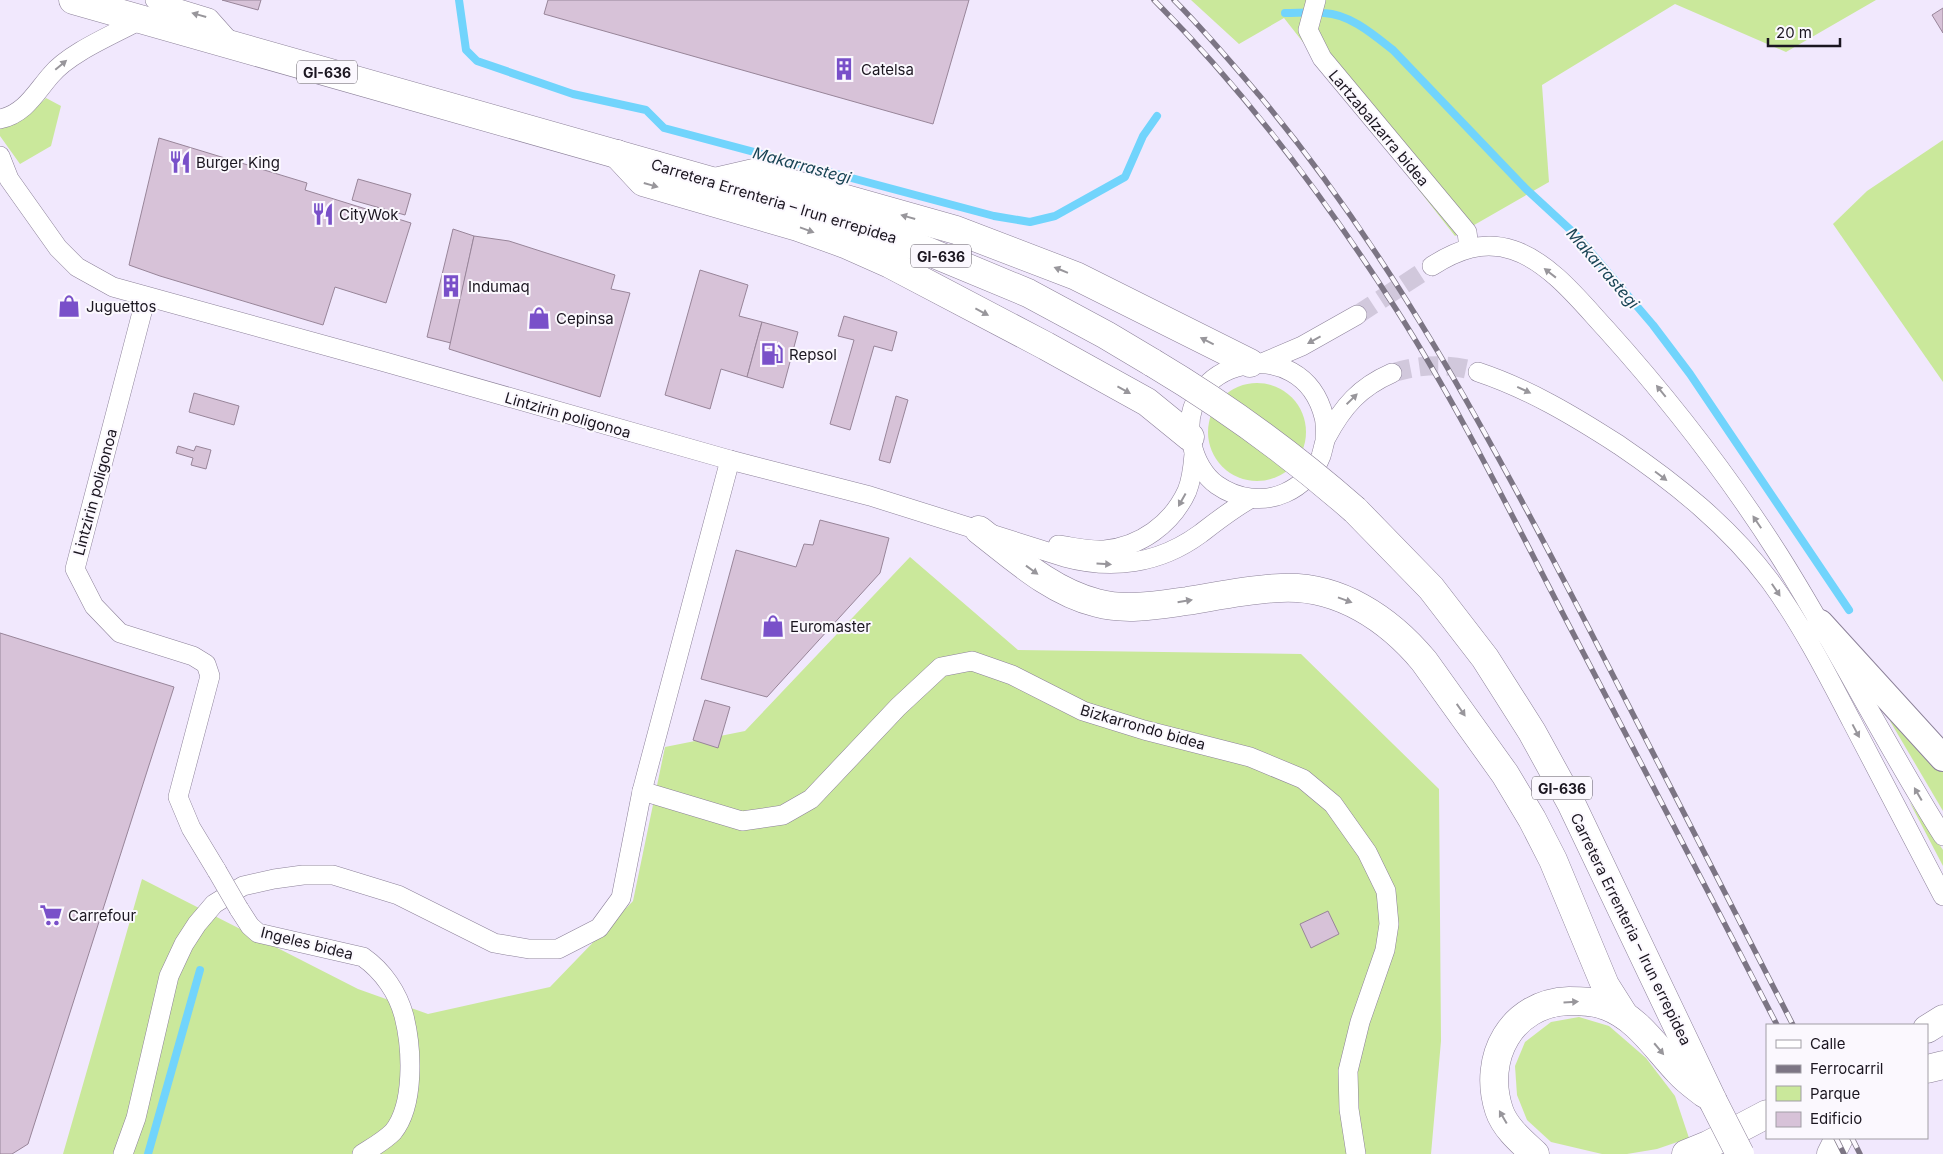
<svg xmlns="http://www.w3.org/2000/svg" width="1943" height="1154" viewBox="0 0 1943 1154" font-family="Inter,sans-serif">
<style>
.green{fill:#cae89b}
.lines{fill:none;stroke-linecap:round;stroke-linejoin:round}
.stream{stroke:#71d4fc;stroke-width:8}
.building{fill:#d7c2d8;stroke:#988599}
.street-tunnel{stroke:#d1c8dc;stroke-width:19;stroke-dasharray:19 9;stroke-linecap:butt}
.street-casing{stroke:#8c8199;stroke-width:20}
.secondary-casing{stroke:#8c8199;stroke-width:28}
.primary-casing{stroke:#8c8199;stroke-width:29}
.street{stroke:#fff;stroke-width:19}
.secondary{stroke:#fff;stroke-width:26}
.primary{stroke:#fff;stroke-width:28}
.rail-casing{stroke:#7c7584;stroke-width:5.5}
.rail{stroke:#fbf8fe;stroke-width:4;stroke-dasharray:11;stroke-linecap:butt}
.street-bridge-casing{stroke:#8c8199;stroke-width:20;stroke-linecap:butt}
.primary-bridge-casing{stroke:#8c8199;stroke-width:29;stroke-linecap:butt}
.street-bridge{stroke:#fff;stroke-width:19}
.primary-bridge{stroke:#fff;stroke-width:28}
.oneway{fill:#98969b}
.labels{text-anchor:middle;dominant-baseline:central;stroke-width:4;stroke-linejoin:round;paint-order:stroke}
.shield{fill:#fbf8fe;stroke:#5e5a63;stroke-width:1}
.shield-label{font-size:14px;font-weight:bold;fill:#1b1620}
.poi-label{font-size:15px;fill:#1b1620;stroke:#fbf8fe;text-anchor:start}
.street-label{font-size:15px;fill:#1b1620;stroke:#fbf8fe}
.water-label{font-size:16px;font-style:italic;fill:#194455;stroke:#fbf8fe}
</style>
<rect width="100%" height="100%" fill="#f1e8fd"/>
<g class="green">
<path d="M 1191,0 L 1876,0 L 1786,52 L 1675,4 L 1542,85 L 1549,182 L 1455,236 L 1284,18 L 1239,44 Z"/>
<path d="M 46,98 L 61,106 L 51,146 L 20,164 L 0,136 L 0,128 C 18,126 34,109 46,98 Z"/>
<path d="M 1943,140 L 1943,382 L 1833,224 L 1867,191 Z"/>
<circle cx="1257" cy="432" r="49"/>
<path d="M 910,557 L 1018,650 L 1301,654 L 1439,789 L 1441,1041 L 1431,1154 L 63,1154 L 142,879 L 358,989 L 428,1014 L 550,987 L 633,901 L 665,747 L 745,731 Z"/>
<path d="M 1890,721 L 1900,723 L 1943,771 L 1943,811 Z"/>
<path d="M 1909,801 L 1943,850 L 1943,866 Z"/>
<path d="M 1579,1017 L 1609,1026 L 1646,1058 L 1675,1096 L 1689,1138 L 1657,1149 L 1627,1154 L 1602,1154 L 1551,1142 L 1527,1120 L 1517,1095 L 1515,1066 L 1525,1042 L 1551,1022 Z"/>
</g>
<g class="lines">
<g class="stream">
<path d="M 459,0 L 466,50 L 477,61 L 573,94 L 646,110 L 664,128 L 994,216 L 1030,222 L 1055,216 L 1125,177 L 1143,136 L 1157,116"/>
<path d="M 1285,13 C 1298,13 1311,12 1324,13 C 1350,14 1374,35 1393,50 L 1526,189 L 1576,235 L 1653,325 L 1690,374 L 1849,610"/>
<path d="M 148,1154 L 200,970"/>
</g>
</g>
<g class="building">
<path d="M 222,0 L 261,0 L 258,10 Z"/>
<path d="M 548,0 L 969,0 L 933,124 L 544,14 Z"/>
<path d="M 1943,8 L 1943,33 L 1932,15 Z"/>
<path d="M 159,138 L 307,183 L 305,190 L 411,223 L 386,303 L 335,287 L 323,325 L 160,276 L 129,265 Z"/>
<path d="M 358,179 L 411,194 L 405,215 L 352,200 Z"/>
<path d="M 453,229 L 474,236 L 451,343 L 427,337 Z"/>
<path d="M 474,236 L 509,241 L 615,275 L 611,289 L 630,293 L 600,397 L 449,349 Z"/>
<path d="M 700,270 L 748,285 L 739,316 L 762,322 L 747,377 L 721,369 L 710,409 L 665,395 Z"/>
<path d="M 844,316 L 897,332 L 892,351 L 874,346 L 850,430 L 830,424 L 854,340 L 838,336 Z"/>
<path d="M 762,322 L 798,332 L 783,388 L 747,377 Z"/>
<path d="M 194,393 L 239,406 L 234,425 L 189,412 Z"/>
<path d="M 896,396 L 908,400 L 890,463 L 879,460 Z"/>
<path d="M 178,446 L 194,451 L 196,446 L 211,450 L 206,469 L 191,465 L 193,458 L 176,453 Z"/>
<path d="M 820,520 L 889,538 L 880,573 L 767,697 L 701,679 L 736,550 L 796,567 L 804,544 L 813,545 Z"/>
<path d="M 0,633 L 174,687 L 28,1144 L 12,1154 L 0,1154 Z"/>
<path d="M 705,700 L 730,707 L 718,748 L 693,740 Z"/>
<path d="M 1328,911 L 1339,934 L 1311,948 L 1300,924 Z"/>
</g>
<g class="lines">
<g class="street-tunnel">
<path d="M 1357,315 L 1432,266"/>
<path d="M 1392,373 C 1422,364 1448,363 1478,372"/>
</g>
<defs>
<g id="street">
<path d="M 155,0 L 166,5 L 209,18 L 233,45"/>
<path d="M 1316,0 L 1308,30 L 1322,58 L 1467,232 L 1469,248"/>
<path d="M 0,119 C 25,114 36,92 51,75 C 70,52 115,34 142,19"/>
<path d="M 0,156 L 9,179 L 58,248 L 77,267 L 113,287 L 385,362 L 730,460 L 870,496 L 1064,557 C 1112,570 1159,564 1200,534 C 1217,521 1232,509 1250,499"/>
<path d="M 1432,266 C 1457,250 1483,240 1513,250 C 1550,262 1581,302 1606,329 C 1670,400 1728,475 1779,555 C 1837,647 1885,744 1943,836"/>
<path d="M 146,297 L 75,569 L 94,606 L 120,633 L 193,656 L 206,664 L 210,676 L 178,797 L 191,828 L 217,871"/>
<path d="M 1262,363 L 1302,346 L 1357,315"/>
<path d="M 1478,372 C 1529,389 1574,416 1619,445 C 1675,483 1729,526 1770,581 C 1802,625 1827,674 1852,722 C 1882,780 1913,838 1943,896"/>
<path d="M 1325,440 C 1325,432 1326,424 1324,417 C 1302,328 1172,360 1192,444 C 1195,459 1204,476 1217,485 C 1237,499 1263,503 1285,493 C 1301,486 1315,472 1321,456 C 1323,450 1324,443 1326,438 C 1343,406 1360,387 1392,373"/>
<path d="M 1058,545 C 1073,547 1088,551 1104,550 C 1140,547 1172,524 1187,491 C 1192,479 1193,466 1194,454"/>
<path d="M 642,791 L 742,821 L 783,815 L 811,799 L 898,707 L 941,667 L 972,661 L 1012,675 L 1083,711 L 1144,730 L 1250,757 L 1303,779 L 1333,804 L 1367,852 L 1386,891 L 1389,924 L 1385,950 L 1360,1022 L 1348,1071 L 1349,1109 L 1356,1154"/>
<path d="M 239,909 L 250,926 L 258,933 L 363,957 C 383,971 398,993 404,1016 C 412,1048 415,1105 393,1132 C 384,1141 373,1147 362,1154"/>
<path d="M 123,1154 L 136,1118 L 169,976 L 184,944 L 197,924 L 214,904 L 243,886 L 274,879 L 303,875 L 333,875 L 398,895 L 494,943 L 529,949 L 558,949 L 599,928 L 621,898 L 642,791 L 730,460"/>
</g>
<path id="secondary" d="M 1820,623 L 1943,758"/>
<g id="primary">
<path d="M 73,0 L 715,182 L 903,241 L 1028,293 L 1106,335 L 1153,363"/>
<path d="M 617,154 L 643,182 L 798,227 L 845,244 L 890,264 L 1046,346 L 1147,402 L 1190,437"/>
<path d="M 715,182 L 754,173 L 956,230 L 1076,276 L 1250,363"/>
<path d="M 1355,510 L 1431,588 L 1485,658 L 1532,732 L 1571,803 L 1713,1101"/>
<path d="M 979,530 C 1015,558 1052,592 1097,603 C 1127,611 1158,605 1187,601 C 1218,596 1250,589 1281,588 C 1339,585 1389,619 1424,661 L 1505,774 L 1532,819 L 1553,860 L 1605,985 L 1624,1015"/>
<path d="M 1927,1029 L 1943,1019"/>
<path d="M 1927,1069 L 1943,1065"/>
<path d="M 1535,1154 C 1522,1142 1505,1128 1499,1110 C 1482,1058 1511,1003 1569,1001 C 1581,1001 1594,1001 1606,1006 C 1638,1018 1656,1048 1679,1072 C 1686,1080 1696,1087 1705,1094"/>
<path d="M 1686,1154 L 1708,1145 L 1767,1114"/>
<path d="M 1831,1154 L 1839,1138"/>
</g>
</defs>
<use href="#street" class="street-casing"/>
<use href="#secondary" class="secondary-casing"/>
<use href="#primary" class="primary-casing"/>
<use href="#street" class="street"/>
<use href="#secondary" class="secondary"/>
<use href="#primary" class="primary"/>
<defs>
<g id="rail">
<path d="M 1154,0 C 1247,93 1325,198 1396,309 C 1458,406 1509,510 1562,612 C 1634,750 1706,887 1777,1025"/>
<path d="M 1174,0 C 1204,30 1231,62 1259,95 C 1391,253 1488,434 1583,617 C 1653,753 1723,889 1793,1025"/>
<path d="M 1836,1138 L 1844,1154"/>
<path d="M 1852,1138 L 1860,1154"/>
</g>
</defs>
<use href="#rail" class="rail-casing"/>
<use href="#rail" class="rail"/>
<defs>
<path id="street-bridge" d="M 217,871 L 239,909"/>
<g id="primary-bridge">
<path d="M 1153,363 C 1227,407 1290,453 1355,510"/>
<path d="M 1713,1101 L 1740,1154"/>
</g>
</defs>
<use href="#street-bridge" class="street-bridge-casing"/>
<use href="#primary-bridge" class="primary-bridge-casing"/>
<use href="#street-bridge" class="street-bridge"/>
<use href="#primary-bridge" class="primary-bridge"/>
</g>
<defs><path id="oneway-solid" d="M-6-.8H1V-3.2L6.5 0L1 3.2V.8H-6Z" transform="scale(1.25)"/></defs>
<g class="oneway">
<use href="#oneway-solid" transform="translate(199 15) rotate(-164)"/>
<use href="#oneway-solid" transform="translate(61 65) rotate(-40)"/>
<use href="#oneway-solid" transform="translate(651 185) rotate(16)"/>
<use href="#oneway-solid" transform="translate(908 217) rotate(-164)"/>
<use href="#oneway-solid" transform="translate(807 230) rotate(20)"/>
<use href="#oneway-solid" transform="translate(1061 270) rotate(-158)"/>
<use href="#oneway-solid" transform="translate(1550 273) rotate(-142)"/>
<use href="#oneway-solid" transform="translate(982 312) rotate(28)"/>
<use href="#oneway-solid" transform="translate(1314 340) rotate(151)"/>
<use href="#oneway-solid" transform="translate(1207 341) rotate(-153)"/>
<use href="#oneway-solid" transform="translate(1124 390) rotate(29)"/>
<use href="#oneway-solid" transform="translate(1524 390) rotate(25)"/>
<use href="#oneway-solid" transform="translate(1661 391) rotate(-129)"/>
<use href="#oneway-solid" transform="translate(1352 399) rotate(-44)"/>
<use href="#oneway-solid" transform="translate(1661 476) rotate(37)"/>
<use href="#oneway-solid" transform="translate(1182 500) rotate(119)"/>
<use href="#oneway-solid" transform="translate(1757 522) rotate(-124)"/>
<use href="#oneway-solid" transform="translate(1104 564) rotate(3)"/>
<use href="#oneway-solid" transform="translate(1032 570) rotate(36)"/>
<use href="#oneway-solid" transform="translate(1776 590) rotate(56)"/>
<use href="#oneway-solid" transform="translate(1345 600) rotate(20)"/>
<use href="#oneway-solid" transform="translate(1185 601) rotate(-9)"/>
<use href="#oneway-solid" transform="translate(1461 710) rotate(55)"/>
<use href="#oneway-solid" transform="translate(1856 731) rotate(62)"/>
<use href="#oneway-solid" transform="translate(1918 794) rotate(-120)"/>
<use href="#oneway-solid" transform="translate(1571 1002) rotate(-3)"/>
<use href="#oneway-solid" transform="translate(1659 1049) rotate(50)"/>
<use href="#oneway-solid" transform="translate(1503 1117) rotate(-120)"/>
</g>
<defs>
<symbol id="building-bare" viewBox="-9 -9 18 18"><path d="M-4-6H4V6H1V3H-1V6H-4ZM-2.5-4.3h1.7v1.8h-1.7ZM.8-4.3h1.7v1.8H.8ZM-2.5-1h1.7V.8h-1.7ZM.8-1h1.7V.8H.8Z" fill="#7950c9" stroke="#fbf8fe" stroke-width="2.5" paint-order="stroke"/></symbol>
<symbol id="restaurant-bare" viewBox="-9 -9 18 18"><path d="M-5-6h1v4h1v-4h1v4h1v-4h1v5L-1.5 .5V6h-2V.5L-5-1ZM5-6V6H3V1.5H1.5Q1.5-4 5-6Z" fill="#7950c9" stroke="#fbf8fe" stroke-width="2.5" paint-order="stroke"/></symbol>
<symbol id="shop-bare" viewBox="-9 -9 18 18"><path d="M-5-2.5h2.3a2.7 3.5 0 0 1 5.4 0H5L5.5 6h-11ZM-1.5-2.5h3a1.5 2.3 0 0 0-3 0Z" fill="#7950c9" stroke="#fbf8fe" stroke-width="2.5" paint-order="stroke"/></symbol>
<symbol id="fuel-bare" viewBox="-9 -9 18 18"><path d="M-5.5-6h7V0h2V4h1.3V-2.5L3-4.5l.8-.8L6-3V5H2.5V1h-1V6h-7ZM-4.2-4.7v3.2H.2V-4.7Z" fill="#7950c9" stroke="#fbf8fe" stroke-width="2.5" paint-order="stroke"/></symbol>
<symbol id="supermarket-bare" viewBox="-9 -9 18 18"><path d="M-6-5.5h2.5l.6 2H6L4.5 2H-2.5L-4.4-4H-6ZM-1.5 3.2a1.3 1.3 0 1 0 .1 0ZM3 3.2a1.3 1.3 0 1 0 .1 0Z" fill="#7950c9" stroke="#fbf8fe" stroke-width="2.5" paint-order="stroke"/></symbol>
</defs>
<g fill-rule="evenodd">
<use href="#building-bare" x="828" y="53" width="32" height="32"/>
<use href="#restaurant-bare" x="164" y="146" width="32" height="32"/>
<use href="#restaurant-bare" x="307" y="198" width="32" height="32"/>
<use href="#building-bare" x="435" y="270" width="32" height="32"/>
<use href="#shop-bare" x="53" y="290" width="32" height="32"/>
<use href="#shop-bare" x="523" y="302" width="32" height="32"/>
<use href="#fuel-bare" x="756" y="338" width="32" height="32"/>
<use href="#shop-bare" x="757" y="610" width="32" height="32"/>
<use href="#supermarket-bare" x="35" y="899" width="32" height="32"/>
</g>
<g class="labels">
<g class="shield">
<rect x="297" y="60.5" width="60" height="23" rx="4"/>
<rect x="911" y="244.5" width="60" height="23" rx="4"/>
<rect x="1532" y="776.5" width="60" height="23" rx="4"/>
</g>
<g class="shield-label">
<text x="327" y="72">GI-636</text>
<text x="941" y="256">GI-636</text>
<text x="1562" y="788">GI-636</text>
</g>
<g class="poi-label">
<text x="861" y="69">Catelsa</text>
<text x="196" y="162">Burger King</text>
<text x="339" y="214">CityWok</text>
<text x="468" y="286">Indumaq</text>
<text x="86" y="306">Juguettos</text>
<text x="556" y="318">Cepinsa</text>
<text x="789" y="354">Repsol</text>
<text x="790" y="626">Euromaster</text>
<text x="68" y="915">Carrefour</text>
</g>
<g class="street-label">
<text transform="translate(1379 128) rotate(50)">Lartzabalzarra bidea</text>
<text transform="translate(774 201) rotate(17)">Carretera Errenteria – Irun errepidea</text>
<text transform="translate(568 415) rotate(16)">Lintzirin poligonoa</text>
<text transform="translate(95 492) rotate(-75)">Lintzirin poligonoa</text>
<text transform="translate(1143 727) rotate(16)">Bizkarrondo bidea</text>
<text transform="translate(1631 929) rotate(64)">Carretera Errenteria – Irun errepidea</text>
<text transform="translate(307 943) rotate(14)">Ingeles bidea</text>
</g>
<g class="water-label">
<text transform="translate(802 165) rotate(15)">Makarrastegi</text>
<text transform="translate(1603 268) rotate(49)">Makarrastegi</text>
</g>
</g>
<rect x="1766" y="1024" width="162" height="115" fill="#fbf8fe" stroke="#a19ea5"/>
<rect x="1776" y="1040" width="25" height="8" fill="#ffffff" stroke="#a19ea5"/>
<text x="1810" y="1049" font-size="15" fill="#1b1620">Calle</text>
<rect x="1776" y="1065" width="25" height="8" fill="#7c7584" stroke="#a19ea5"/>
<text x="1810" y="1074" font-size="15" fill="#1b1620">Ferrocarril</text>
<rect x="1776" y="1086" width="25" height="15" fill="#cae89b" stroke="#a19ea5"/>
<text x="1810" y="1099" font-size="15" fill="#1b1620">Parque</text>
<rect x="1776" y="1112" width="25" height="15" fill="#d7c2d8" stroke="#a19ea5"/>
<text x="1810" y="1124" font-size="15" fill="#1b1620">Edificio</text>
<path d="M1768 38v8h72v-8" fill="none" stroke="#1b1620" stroke-width="2.5"/>
<text x="1776" y="38" font-size="15" fill="#1b1620" stroke="#fbf8fe" stroke-width="4" paint-order="stroke">20 m</text>
</svg>
